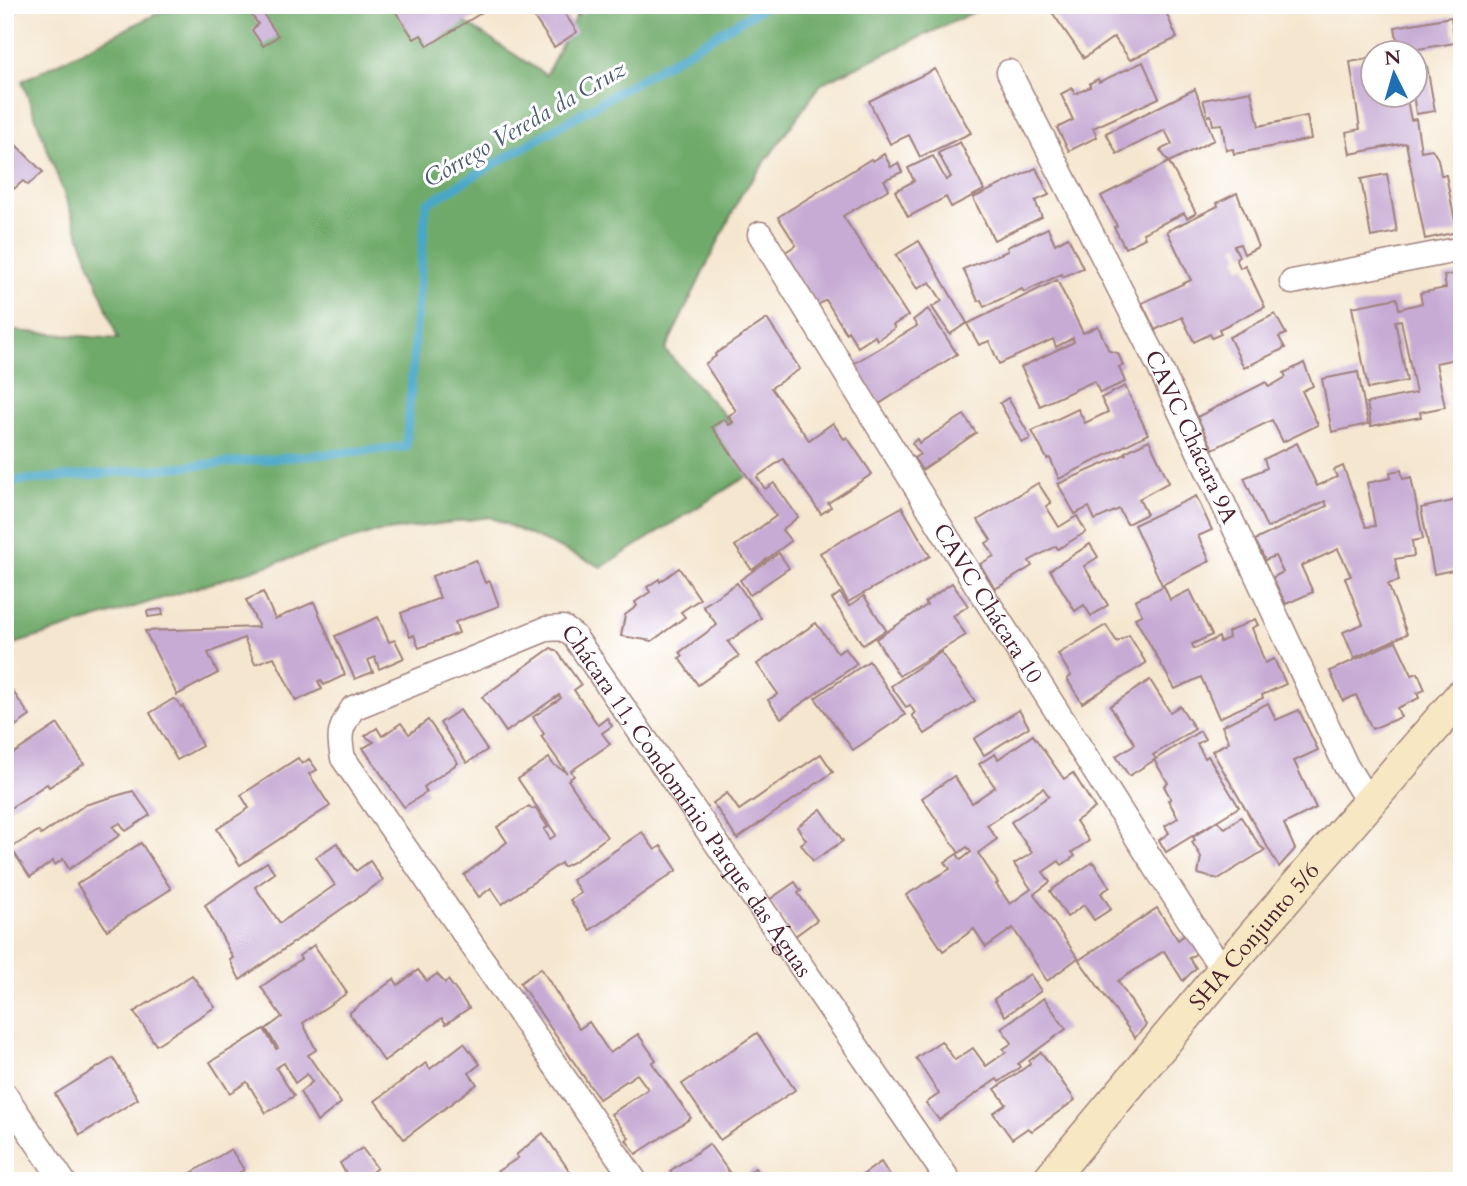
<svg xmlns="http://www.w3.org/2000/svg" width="1467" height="1186" viewBox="0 0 1467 1186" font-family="Cardo,serif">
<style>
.forest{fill:#6faa6a;stroke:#5c644a;stroke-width:2}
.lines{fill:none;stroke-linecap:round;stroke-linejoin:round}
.stream{stroke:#49a7c8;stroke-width:9}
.building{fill:#c7abd4;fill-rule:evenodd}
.street-casing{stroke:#a0827d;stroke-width:27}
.secondary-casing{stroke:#a0827d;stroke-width:36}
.street{stroke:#fff;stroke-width:24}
.secondary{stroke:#f7e8c3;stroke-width:33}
.labels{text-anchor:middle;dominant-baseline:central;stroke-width:6;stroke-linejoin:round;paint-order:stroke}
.street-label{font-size:23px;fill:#4a1f2b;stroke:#fff}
.water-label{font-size:24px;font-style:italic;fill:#4a5c72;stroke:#fff}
</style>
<rect width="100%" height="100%" fill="#fff"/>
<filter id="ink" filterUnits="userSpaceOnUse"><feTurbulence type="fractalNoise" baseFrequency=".0143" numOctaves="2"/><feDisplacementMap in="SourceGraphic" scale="14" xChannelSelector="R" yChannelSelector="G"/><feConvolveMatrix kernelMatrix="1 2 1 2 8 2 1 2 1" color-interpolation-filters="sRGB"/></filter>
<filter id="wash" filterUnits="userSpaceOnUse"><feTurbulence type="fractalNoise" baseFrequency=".00686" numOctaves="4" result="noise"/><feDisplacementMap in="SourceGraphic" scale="28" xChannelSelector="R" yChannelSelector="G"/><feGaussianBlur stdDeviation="1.57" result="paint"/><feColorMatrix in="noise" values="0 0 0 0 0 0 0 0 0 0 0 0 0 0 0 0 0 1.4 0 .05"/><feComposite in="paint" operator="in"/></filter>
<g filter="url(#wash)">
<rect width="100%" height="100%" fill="#f5e6cf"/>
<path class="forest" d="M 174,5 L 438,5 L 546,75 L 582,5 L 989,5 L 822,83 L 741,195 L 665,350 L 768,463 L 602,567 L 490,517 L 373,533 L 5,647 L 5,330 L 118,339 L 22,81 Z"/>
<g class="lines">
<path class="stream" d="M 5,482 L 406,447 L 426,204 L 767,5"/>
</g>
<g id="blocks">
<g class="building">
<path d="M 391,5 L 476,5 L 481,13 L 428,46 L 421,35 L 414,39 Z"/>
<path d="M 538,5 L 559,5 L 577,32 L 554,47 L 530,11 Z"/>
<path d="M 575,5 L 596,5 L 581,15 Z"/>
<path d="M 1053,5 L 1163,5 L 1177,38 L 1130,60 L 1114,37 L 1084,58 L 1049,8 Z"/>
<path d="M 260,9 L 278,36 L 263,46 L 252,30 L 258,24 L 251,14 Z"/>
<path d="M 1451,17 L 1455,43 L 1399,52 L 1395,27 Z"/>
<path d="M 1372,58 L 1372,94 L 1379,94 L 1379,96 L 1406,94 L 1411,120 L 1416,119 L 1421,151 L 1432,149 L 1438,159 L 1441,175 L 1446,175 L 1457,232 L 1425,239 L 1406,143 L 1350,154 L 1346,132 L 1360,129 L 1350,62 Z"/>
<path d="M 1143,62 L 1159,98 L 1093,128 L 1097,137 L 1069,151 L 1057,128 L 1073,120 L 1061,94 L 1072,88 L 1075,94 L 1090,87 L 1090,83 L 1098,79 L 1099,82 Z"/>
<path d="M 1427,66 L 1435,111 L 1416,114 L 1413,94 L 1414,94 L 1414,69 Z"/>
<path d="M 935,69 L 971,133 L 920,157 L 909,135 L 890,144 L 869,101 Z"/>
<path d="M 1195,89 L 1214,140 L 1169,162 L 1160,150 L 1172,144 L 1165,130 L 1117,154 L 1106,133 Z"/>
<path d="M 1251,91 L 1259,126 L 1307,116 L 1311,139 L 1234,154 L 1233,149 L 1226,150 L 1222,124 L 1213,125 L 1211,115 L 1208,116 L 1203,100 Z"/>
<path d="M 5,134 L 43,172 L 28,185 L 23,181 L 14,189 L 5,180 Z"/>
<path d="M 960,142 L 984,190 L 951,207 L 946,197 L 908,217 L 895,191 L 914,181 L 908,168 L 933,156 L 946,180 L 951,177 L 938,153 Z"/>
<path d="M 884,154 L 891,167 L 898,163 L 902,172 L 884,180 L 889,189 L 843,216 L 908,316 L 893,325 L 895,328 L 877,340 L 875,336 L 858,347 L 848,331 L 846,333 L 826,300 L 815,307 L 781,255 L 796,245 L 778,217 L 871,159 L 873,161 Z"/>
<path d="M 1169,162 L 1196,213 L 1187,218 L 1184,213 L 1143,233 L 1145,238 L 1125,248 L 1114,227 L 1117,226 L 1101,196 Z"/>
<path d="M 1036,168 L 1049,195 L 1035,201 L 1042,217 L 994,240 L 973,198 Z"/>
<path d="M 1387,174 L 1397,232 L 1371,237 L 1361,179 Z"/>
<path d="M 1237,193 L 1258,247 L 1244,254 L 1240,244 L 1234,246 L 1239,256 L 1236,258 L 1240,268 L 1245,265 L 1265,307 L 1219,329 L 1221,334 L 1212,338 L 1210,334 L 1194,342 L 1182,317 L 1155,330 L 1142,303 L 1191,280 L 1167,231 L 1218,206 L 1217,203 Z"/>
<path d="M 1048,228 L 1055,244 L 1068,237 L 1083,268 L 1063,277 L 1062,274 L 1024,292 L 1022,289 L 984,307 L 981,300 L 978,301 L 963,269 L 1008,251 L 1007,247 Z"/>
<path d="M 919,241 L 967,323 L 950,334 L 932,307 L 942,301 L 930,282 L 917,289 L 896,255 Z"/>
<path d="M 1462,272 L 1462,349 L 1459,350 L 1460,358 L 1436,363 L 1445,407 L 1420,412 L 1421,417 L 1371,426 L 1367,403 L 1416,393 L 1401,320 L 1395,321 L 1407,381 L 1368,389 L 1352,307 L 1397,298 L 1399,309 L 1422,303 L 1420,293 L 1446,288 L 1444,276 Z"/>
<path d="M 1057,280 L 1083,333 L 1098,326 L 1109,351 L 1118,353 L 1123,365 L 1119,367 L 1125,382 L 1100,393 L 1094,381 L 1040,406 L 1021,367 L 1074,342 L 1073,338 L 1056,347 L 1053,339 L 999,364 L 989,341 L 979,345 L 967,324 Z"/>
<path d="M 928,309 L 957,354 L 879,404 L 853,364 L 917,326 L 913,320 Z"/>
<path d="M 1275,314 L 1286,334 L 1279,337 L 1285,348 L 1244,368 L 1229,337 Z"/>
<path d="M 767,319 L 800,369 L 771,388 L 809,440 L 833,423 L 844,439 L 847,437 L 872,474 L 828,503 L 831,507 L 821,514 L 783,459 L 757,477 L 765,489 L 774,483 L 798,517 L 782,530 L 791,541 L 752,570 L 735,546 L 776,516 L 712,427 L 724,419 L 729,425 L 733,422 L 728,416 L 736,411 L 705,364 L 716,356 L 715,354 Z"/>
<path d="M 1304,363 L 1313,386 L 1302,391 L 1318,425 L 1283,442 L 1272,420 L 1213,449 L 1197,417 L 1266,382 L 1269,387 L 1286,377 L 1284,373 Z"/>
<path d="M 1358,372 L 1368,424 L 1332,432 L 1322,379 Z"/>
<path d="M 1125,386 L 1148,434 L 1059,479 L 1050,458 L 1047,459 L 1032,431 L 1078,409 L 1085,423 L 1108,412 L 1101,398 Z"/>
<path d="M 1008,398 L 1031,438 L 1022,443 L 1000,403 Z"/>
<path d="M 964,415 L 976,433 L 922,470 L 914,458 L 920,454 L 912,443 L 917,439 L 919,443 Z"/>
<path d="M 1149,440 L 1169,482 L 1139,499 L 1147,514 L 1127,524 L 1119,509 L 1095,520 L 1089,507 L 1075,514 L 1058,484 L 1126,454 L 1125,452 Z"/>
<path d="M 1297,443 L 1317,486 L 1337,477 L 1334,470 L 1343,466 L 1366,527 L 1375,526 L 1367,483 L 1391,478 L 1390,472 L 1401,470 L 1403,479 L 1411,477 L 1423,539 L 1412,541 L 1414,556 L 1395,559 L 1399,581 L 1388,584 L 1407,634 L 1354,658 L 1343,632 L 1363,624 L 1345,578 L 1351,576 L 1338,549 L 1301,566 L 1313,592 L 1286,604 L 1272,578 L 1283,572 L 1275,556 L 1265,560 L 1255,540 L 1327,506 L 1325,501 L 1267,528 L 1244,478 L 1267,468 L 1264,459 Z"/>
<path d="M 1038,483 L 1051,503 L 1046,506 L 1059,527 L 1077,516 L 1086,532 L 1058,549 L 1056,546 L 1029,561 L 1032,566 L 995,589 L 980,564 L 994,556 L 986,543 L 991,540 L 978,520 Z"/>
<path d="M 1196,496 L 1212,530 L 1198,536 L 1210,561 L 1162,585 L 1134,525 Z"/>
<path d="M 1462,499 L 1462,581 L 1461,581 L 1458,569 L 1434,574 L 1421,508 Z"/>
<path d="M 902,507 L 930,556 L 848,602 L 820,553 Z"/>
<path d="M 1090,544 L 1098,557 L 1084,566 L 1108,605 L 1091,616 L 1084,605 L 1075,611 L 1050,570 Z"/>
<path d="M 779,553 L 789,568 L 750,595 L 740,580 Z"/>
<path d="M 476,560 L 485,583 L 490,581 L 499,606 L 455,622 L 459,633 L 419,648 L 414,635 L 410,637 L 401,613 L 440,598 L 432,576 Z"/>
<path d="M 679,568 L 700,599 L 681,612 L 685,617 L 652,641 L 621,636 L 625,615 L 637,606 L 635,602 L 650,592 L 647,587 L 659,579 L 660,582 Z"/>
<path d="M 737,583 L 761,618 L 728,642 L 739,656 L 698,685 L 679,658 L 683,656 L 680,652 L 717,625 L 703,606 Z"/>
<path d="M 952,583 L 968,606 L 953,616 L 966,635 L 899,676 L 876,639 L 927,605 L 925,602 Z"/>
<path d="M 1164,586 L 1170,600 L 1190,590 L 1212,635 L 1192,644 L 1194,649 L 1219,637 L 1220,642 L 1229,638 L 1228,632 L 1255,619 L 1258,625 L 1252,628 L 1265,663 L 1274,659 L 1286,684 L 1262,695 L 1263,698 L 1219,718 L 1201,677 L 1175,689 L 1135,618 L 1142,615 L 1135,600 Z"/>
<path d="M 263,592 L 275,619 L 314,602 L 345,675 L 324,685 L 321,680 L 318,681 L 322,689 L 296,701 L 274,657 L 255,664 L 244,638 L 208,653 L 218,673 L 177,695 L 145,631 L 259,627 L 246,600 Z"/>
<path d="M 840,593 L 849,606 L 864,596 L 886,630 L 863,645 L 832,599 Z"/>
<path d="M 162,609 L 163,615 L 148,617 L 147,611 Z"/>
<path d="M 378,617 L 389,642 L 395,640 L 404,658 L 379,669 L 375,657 L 368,660 L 373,672 L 355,679 L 335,636 Z"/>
<path d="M 816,623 L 838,653 L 845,648 L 857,664 L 781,718 L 768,700 L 778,694 L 757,664 Z"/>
<path d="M 1106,625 L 1117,642 L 1129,635 L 1146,663 L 1082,703 L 1067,679 L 1071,676 L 1058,654 Z"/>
<path d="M 1396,641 L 1412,675 L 1418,673 L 1425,690 L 1417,693 L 1419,698 L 1397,708 L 1401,717 L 1372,729 L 1356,695 L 1343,701 L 1330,671 Z"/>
<path d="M 551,648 L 557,651 L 581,685 L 574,690 L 598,725 L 607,718 L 612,726 L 602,733 L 610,744 L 571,771 L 574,776 L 568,780 L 607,837 L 575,861 L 563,867 L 561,863 L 502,904 L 491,888 L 479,897 L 464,875 L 507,842 L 497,827 L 529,806 L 532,809 L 535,808 L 548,827 L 544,829 L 550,839 L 556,835 L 518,779 L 549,758 L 553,764 L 567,773 L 541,736 L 544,734 L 533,717 L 561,698 L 559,695 L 506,732 L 482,697 Z"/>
<path d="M 941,652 L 975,701 L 925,734 L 912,715 L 915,713 L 910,705 L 906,707 L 891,686 Z"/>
<path d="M 869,661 L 905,715 L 853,750 L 815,698 Z"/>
<path d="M 5,680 L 30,716 L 8,731 L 10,734 L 5,737 Z"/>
<path d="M 1150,680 L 1170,712 L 1180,706 L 1195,729 L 1153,755 L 1156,759 L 1129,776 L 1116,756 L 1135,744 L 1110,706 Z"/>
<path d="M 173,699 L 177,700 L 181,707 L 183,706 L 202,746 L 177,760 L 150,713 Z"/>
<path d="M 1268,703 L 1276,720 L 1299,710 L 1318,750 L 1294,761 L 1316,808 L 1284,824 L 1295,849 L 1279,867 L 1212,751 L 1229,742 L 1222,726 Z"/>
<path d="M 460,710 L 487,750 L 467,763 L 440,723 Z"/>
<path d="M 1019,710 L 1029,727 L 984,755 L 974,739 Z"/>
<path d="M 428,720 L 458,763 L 424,787 L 427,792 L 404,807 L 363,748 L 374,742 L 365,736 L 377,728 L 382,736 L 401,723 L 409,734 Z"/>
<path d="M 58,724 L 84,764 L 49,787 L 47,784 L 7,810 L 5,807 L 5,739 L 14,753 Z"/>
<path d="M 1200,731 L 1205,739 L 1197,744 L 1205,758 L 1208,756 L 1239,807 L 1166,852 L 1159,840 L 1169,833 L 1165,826 L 1178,818 L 1168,800 L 1171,799 L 1164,786 L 1168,783 L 1154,760 Z"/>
<path d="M 1033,735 L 1064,779 L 1073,773 L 1095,808 L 1076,821 L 1089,841 L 1072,852 L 1075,856 L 1062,865 L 1059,861 L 1043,872 L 1050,882 L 1034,894 L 1078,958 L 1047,981 L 1013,928 L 986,947 L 974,929 L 943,951 L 906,895 L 950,869 L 945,862 L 957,854 L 961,860 L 971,852 L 967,847 L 959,853 L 922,798 L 954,776 L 972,803 L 995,787 L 979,764 L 995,754 L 998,759 ZM 1043,788 L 1049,796 L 1011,822 L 1032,853 L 1014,864 L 1031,889 L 1010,904 L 996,884 L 998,883 L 978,853 L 997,839 L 987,825 Z"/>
<path d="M 821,754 L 833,772 L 737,839 L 713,803 L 727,793 L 739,810 Z"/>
<path d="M 298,758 L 302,764 L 309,759 L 317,770 L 309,774 L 330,806 L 240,865 L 217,829 L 249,808 L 241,795 Z"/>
<path d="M 133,791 L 150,815 L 126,831 L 120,823 L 113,827 L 120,835 L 69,869 L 63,859 L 55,865 L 53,861 L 30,877 L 11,848 L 38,831 L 41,835 L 85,805 Z"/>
<path d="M 821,809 L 843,841 L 813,861 L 801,844 L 806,840 L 797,827 Z"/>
<path d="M 1241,817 L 1260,846 L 1265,850 L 1218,879 L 1198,874 L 1201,857 L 1192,842 L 1195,840 L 1193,837 L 1217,821 L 1225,828 Z"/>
<path d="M 642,832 L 655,850 L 661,846 L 677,870 L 590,930 L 570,900 L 581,893 L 572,880 Z"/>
<path d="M 141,843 L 171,889 L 107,930 L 77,884 Z"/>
<path d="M 337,843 L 356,871 L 370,861 L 383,880 L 240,980 L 230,960 L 233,958 L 205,905 L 267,862 L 275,873 L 255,887 L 280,923 L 335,885 L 316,857 Z"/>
<path d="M 1093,862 L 1110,887 L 1101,893 L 1111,909 L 1094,920 L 1084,905 L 1067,917 L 1050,891 Z"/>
<path d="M 795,882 L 801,891 L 798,893 L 817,920 L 795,936 L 769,900 Z"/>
<path d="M 1157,908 L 1178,940 L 1187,933 L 1202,950 L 1189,958 L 1196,968 L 1183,981 L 1164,951 L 1118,981 L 1146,1025 L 1135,1038 L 1079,960 Z"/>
<path d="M 314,945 L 347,993 L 303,1023 L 316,1050 L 308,1055 L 341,1103 L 317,1122 L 300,1092 L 312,1082 L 307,1074 L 295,1083 L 284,1063 L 276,1068 L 294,1096 L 266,1113 L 247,1082 L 230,1093 L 210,1062 L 264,1029 L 276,1049 L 278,1048 L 266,1029 L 282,1017 L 261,987 L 301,959 L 299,956 Z"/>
<path d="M 541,968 L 579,1029 L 589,1022 L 610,1053 L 638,1034 L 656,1060 L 652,1063 L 691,1118 L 636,1154 L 626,1140 L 629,1138 L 611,1114 L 648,1089 L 637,1074 L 599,1099 L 520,983 Z"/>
<path d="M 418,970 L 427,981 L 437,974 L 445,983 L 448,980 L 469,1008 L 446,1024 L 442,1018 L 384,1061 L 349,1013 L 394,979 L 398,985 Z"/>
<path d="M 1030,974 L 1041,991 L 1005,1016 L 994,999 Z"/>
<path d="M 192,975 L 215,1007 L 156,1045 L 134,1012 Z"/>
<path d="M 1044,998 L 1066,1029 L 1018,1064 L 1020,1067 L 999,1082 L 997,1079 L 939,1120 L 926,1103 L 939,1094 L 916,1058 L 941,1041 L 955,1060 L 973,1048 L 986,1066 L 1006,1052 L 1003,1049 L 1012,1043 L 1001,1028 Z"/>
<path d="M 757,1033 L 795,1090 L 720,1140 L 682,1084 Z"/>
<path d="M 464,1043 L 480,1064 L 469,1073 L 477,1084 L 404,1139 L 375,1101 L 426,1063 L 430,1069 Z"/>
<path d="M 1041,1052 L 1075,1100 L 1032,1131 L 1028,1128 L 1012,1139 L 993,1113 L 1006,1104 L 995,1089 L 1030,1064 L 1029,1061 Z"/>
<path d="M 113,1058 L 138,1099 L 80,1135 L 55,1094 Z"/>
<path d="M 543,1133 L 573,1176 L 566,1181 L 482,1181 L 518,1158 L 516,1155 Z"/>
<path d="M 709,1144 L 732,1176 L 726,1181 L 718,1181 L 716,1178 L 711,1181 L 677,1181 L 670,1171 Z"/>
<path d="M 362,1148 L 377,1168 L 359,1181 L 350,1181 L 340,1163 Z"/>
<path d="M 231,1149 L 244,1170 L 235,1176 L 237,1181 L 178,1181 Z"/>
<path d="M 881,1162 L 893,1181 L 854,1181 Z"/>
<path d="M 755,1168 L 764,1181 L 732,1181 L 737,1177 L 739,1180 Z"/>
</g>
</g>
</g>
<g filter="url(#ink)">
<use href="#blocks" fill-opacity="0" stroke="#a0827d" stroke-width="2"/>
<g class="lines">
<defs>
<g id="street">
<path id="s1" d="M 1009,72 L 1158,364 L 1346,766 L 1369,803"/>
<path id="s2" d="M 760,234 L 969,573 L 1206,946 L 1224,970"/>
<path d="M 1292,282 L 1462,249"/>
<path d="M 5,1095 L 63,1181"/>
<path id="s3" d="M 635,1181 L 343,758 C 338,734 340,728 353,708 L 546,629 L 563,628 L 574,636 L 949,1181"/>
</g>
<g id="secondary">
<path id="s4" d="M 1048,1181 L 1224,970 L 1462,695"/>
</g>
</defs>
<use href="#street" class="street-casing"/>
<use href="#secondary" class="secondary-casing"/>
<use href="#street" class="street"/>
<use href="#secondary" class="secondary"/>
</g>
</g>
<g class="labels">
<g class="street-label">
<text stroke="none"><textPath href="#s1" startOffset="408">CAVC Chácara 9A</textPath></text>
<text stroke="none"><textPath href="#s2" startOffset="434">CAVC Chácara 10</textPath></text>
<text stroke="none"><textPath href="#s3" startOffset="1006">Chácara 11, Condomínio Parque das Águas</textPath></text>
<text stroke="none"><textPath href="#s4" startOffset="320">SHA Conjunto 5/6</textPath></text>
</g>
<g class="water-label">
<text transform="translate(525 124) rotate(-30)">Córrego Vereda da Cruz</text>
</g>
</g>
<rect width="1467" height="1186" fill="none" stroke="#fff" stroke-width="28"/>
<g transform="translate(1394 74) rotate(355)"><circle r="33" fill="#ffffff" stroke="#b7a5aa" stroke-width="2"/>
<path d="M0-5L12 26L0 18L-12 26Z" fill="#1f6fb2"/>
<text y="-10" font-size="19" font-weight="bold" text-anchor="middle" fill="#4a1f2b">N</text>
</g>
</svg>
